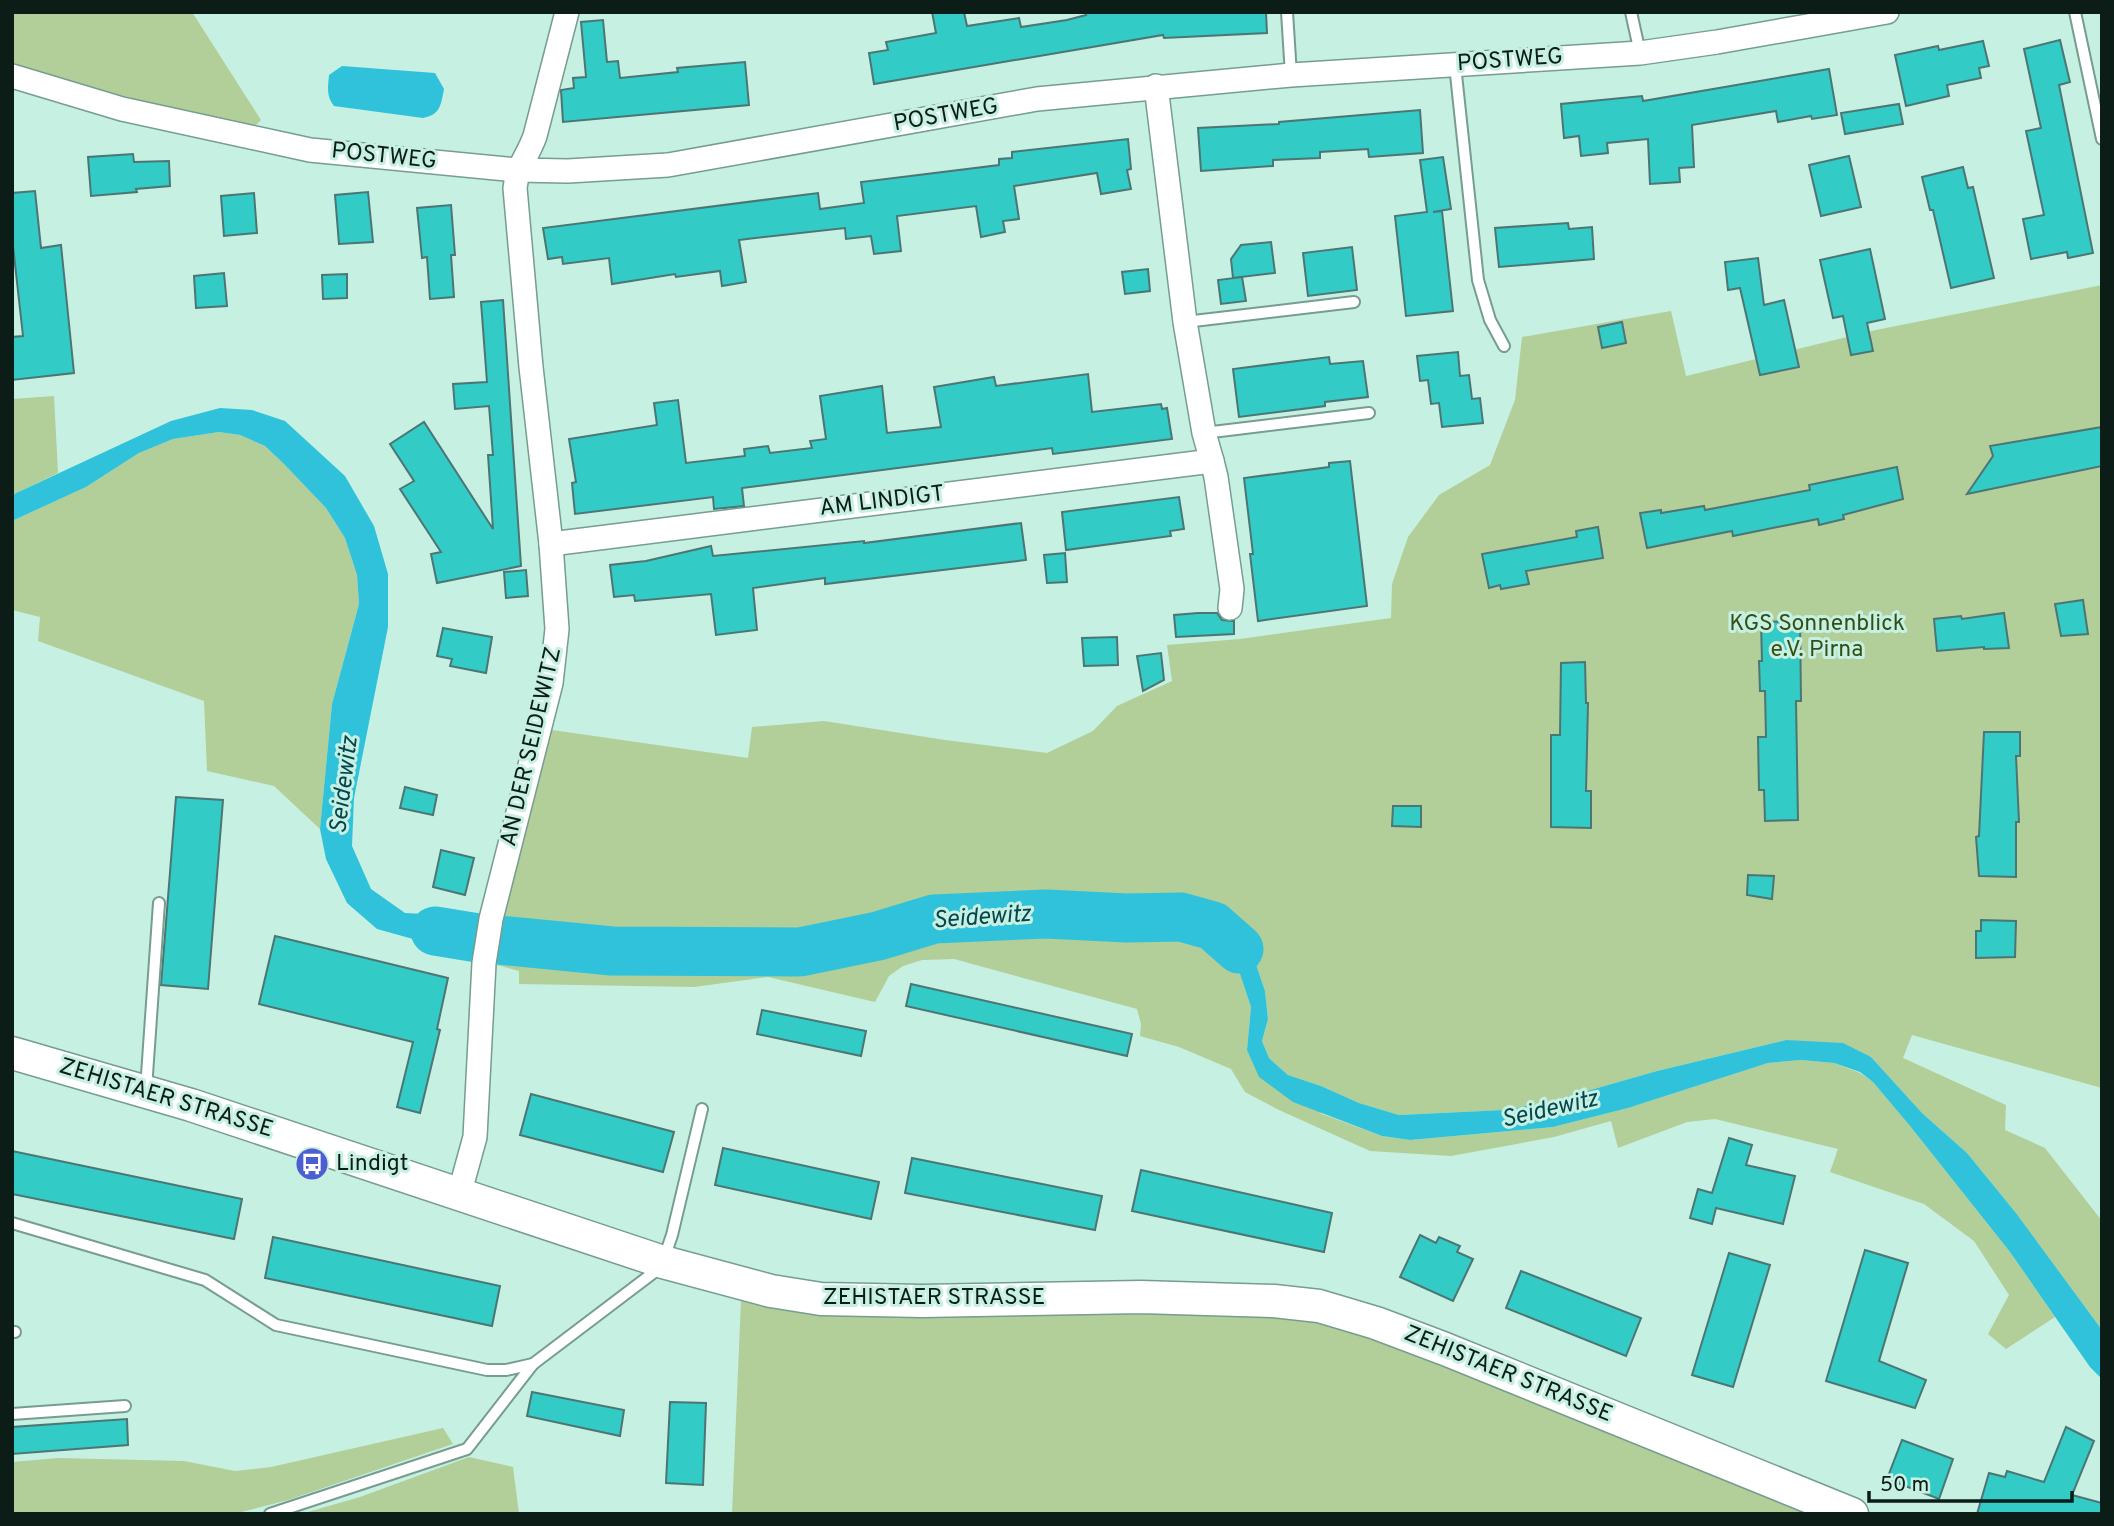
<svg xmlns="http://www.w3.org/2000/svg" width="2114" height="1526" viewBox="0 0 2114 1526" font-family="Overpass,sans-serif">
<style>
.green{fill:#b2ce99}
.water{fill:#30c2db}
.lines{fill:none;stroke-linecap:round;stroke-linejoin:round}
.river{stroke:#30c2db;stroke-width:49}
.building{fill:#33cbc6;stroke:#4b7674;stroke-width:2}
.service-casing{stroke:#769d8f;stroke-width:14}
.minor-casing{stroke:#769d8f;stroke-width:26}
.secondary-casing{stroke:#769d8f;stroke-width:35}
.service{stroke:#fff;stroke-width:10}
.minor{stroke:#fff;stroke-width:23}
.secondary{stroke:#fff;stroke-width:32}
.labels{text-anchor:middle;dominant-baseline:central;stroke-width:6;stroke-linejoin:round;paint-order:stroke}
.street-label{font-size:23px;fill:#0c1c17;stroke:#c6f0e1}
.park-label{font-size:23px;fill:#344f15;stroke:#c6f0e1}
.poi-label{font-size:23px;fill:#0c1c17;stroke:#c6f0e1;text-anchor:start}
.water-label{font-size:24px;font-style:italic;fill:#04454f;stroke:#c6f0e1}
</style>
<rect width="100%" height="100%" fill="#c6f0e1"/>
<g class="green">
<path d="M 12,12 L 192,12 L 261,120 L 254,127 L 152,104 L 12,64 Z"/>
<path d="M 2102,285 L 2102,1088 L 1912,1035 L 1903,1058 L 2006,1105 L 2005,1130 L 2045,1148 L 2102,1221 L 2102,1330 L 2016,1213 L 1967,1153 L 1922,1113 L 1871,1057 L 1786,1040 L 1657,1071 L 1552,1101 L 1504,1110 L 1399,1115 L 1359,1103 L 1321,1086 L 1288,1075 L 1269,1058 L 1262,1041 L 1268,1019 L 1265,991 L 1248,941 L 1221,919 L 1184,912 L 1181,917 L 1127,918 L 1046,914 L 934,919 L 878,936 L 800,952 L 612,951 L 497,940 L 545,729 L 748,758 L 752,727 L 824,721 L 945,740 L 1047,753 L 1093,731 L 1117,706 L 1172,681 L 1167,645 L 1240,639 L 1391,618 L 1392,584 L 1408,537 L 1439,495 L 1490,465 L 1515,400 L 1522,337 L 1671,311 L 1686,376 L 1876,330 Z"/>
<path d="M 54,396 L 58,473 L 12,495 L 12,399 Z"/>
<path d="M 219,432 L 240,435 L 265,446 L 284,464 L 326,508 L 345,538 L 357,575 L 359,604 L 332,704 L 320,829 L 274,786 L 207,771 L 204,701 L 38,641 L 40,617 L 12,610 L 12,521 L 86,487 L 139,453 L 173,439 Z"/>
<path d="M 1013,926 L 1181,927 L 1208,932 L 1233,953 L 1251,1007 L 1247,1050 L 1322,1114 L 1382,1136 L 1410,1140 L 1553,1127 L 1628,1108 L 1768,1063 L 1801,1060 L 1834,1063 L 1860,1073 L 1873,1082 L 1910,1126 L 2010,1252 L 2055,1317 L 2006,1349 L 1988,1334 L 2009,1295 L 1974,1241 L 1924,1204 L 1830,1172 L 1838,1149 L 1715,1119 L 1687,1122 L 1618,1148 L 1611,1121 L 1554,1137 L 1451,1156 L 1370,1151 L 1279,1110 L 1245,1092 L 1231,1069 L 1179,1047 L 1140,1036 L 1141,1024 L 1137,1009 L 954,959 L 922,960 L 903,966 L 889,976 L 875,1002 L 768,977 L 694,987 L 519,984 L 519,971 L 493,964 L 495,955 L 713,967 L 785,962 L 871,948 L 937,932 Z"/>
<path d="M 741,1300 L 823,1313 L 1213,1311 L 1316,1320 L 1457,1362 L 1832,1514 L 732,1514 Z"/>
<path d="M 443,1428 L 453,1444 L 288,1500 L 234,1514 L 12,1514 L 12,1462 L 58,1458 L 184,1461 L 235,1471 L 271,1467 Z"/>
<path d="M 469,1457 L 513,1467 L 519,1514 L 301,1514 L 360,1497 Z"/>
</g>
<g class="water">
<path d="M 342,66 L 435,73 L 444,89 C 441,105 440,115 423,118 L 334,106 C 326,96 328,87 329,75 Z"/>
<path d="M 220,408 L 252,410 L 285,421 L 345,476 L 374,526 L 388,574 L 388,627 L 354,798 L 352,846 L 371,889 L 405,913 L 481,917 L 475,953 L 449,949 L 377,929 L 347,903 L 326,859 L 320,829 L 332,704 L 359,604 L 357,575 L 345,538 L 326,508 L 284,464 L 265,446 L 240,435 L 219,432 L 173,439 L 139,453 L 86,487 L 12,521 L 12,495 L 171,421 Z"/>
<path d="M 1184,912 L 1221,919 L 1248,941 L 1265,991 L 1268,1019 L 1262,1041 L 1269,1058 L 1288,1075 L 1321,1086 L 1359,1103 L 1399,1115 L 1504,1110 L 1552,1101 L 1657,1071 L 1786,1040 L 1843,1043 L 1871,1057 L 1922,1113 L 1967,1153 L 2016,1213 L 2102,1330 L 2102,1379 L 2090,1367 L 2010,1252 L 1910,1126 L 1873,1082 L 1860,1072 L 1834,1063 L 1801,1060 L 1768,1063 L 1628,1108 L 1553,1127 L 1410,1140 L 1382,1136 L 1293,1102 L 1259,1077 L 1247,1050 L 1251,1007 L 1233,953 L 1208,932 L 1181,927 L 1013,926 L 937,932 L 871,948 L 785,962 L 713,967 L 495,955 L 497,940 L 612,951 L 800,952 L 878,936 L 934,919 L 1046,914 L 1127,918 L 1181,917 Z"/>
</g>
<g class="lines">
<path class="river" d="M 435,931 L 478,938 L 612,951 L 800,952 L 878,936 L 934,919 L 1046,914 L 1127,918 L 1181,917 L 1213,926 L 1239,949"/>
</g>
<g class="building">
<path d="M 932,12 L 964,12 L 967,26 L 1019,18 L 1021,27 L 1067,20 L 1086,15 L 1085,12 L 1266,12 L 1267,33 L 1164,38 L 1163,35 L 874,84 L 869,53 L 888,50 L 886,42 L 936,33 Z"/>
<path d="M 603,20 L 607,62 L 618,61 L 620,78 L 678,72 L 677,68 L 745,62 L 749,105 L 563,122 L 561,90 L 574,88 L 573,78 L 586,77 L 581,22 Z"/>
<path d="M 2060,40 L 2070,82 L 2059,85 L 2093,253 L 2068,258 L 2067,252 L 2031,259 L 2023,219 L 2044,215 L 2026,131 L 2041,128 L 2024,49 Z"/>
<path d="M 1983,41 L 1989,66 L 1979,68 L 1981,78 L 1947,85 L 1949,96 L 1906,106 L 1895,55 L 1938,46 L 1939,50 Z"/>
<path d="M 1829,69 L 1837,115 L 1812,119 L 1811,116 L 1778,122 L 1776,111 L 1692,125 L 1694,167 L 1679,168 L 1680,182 L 1650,184 L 1648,139 L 1607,143 L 1608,153 L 1581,156 L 1579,136 L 1564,138 L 1561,104 L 1642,96 L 1643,101 Z"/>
<path d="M 1899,104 L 1903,124 L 1845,134 L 1841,113 Z"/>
<path d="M 1420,110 L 1423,153 L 1369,157 L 1368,149 L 1320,152 L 1320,158 L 1273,160 L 1273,166 L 1201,171 L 1198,128 L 1279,124 L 1279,122 Z"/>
<path d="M 1128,139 L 1131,169 L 1127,170 L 1131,189 L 1101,194 L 1097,173 L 1014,186 L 1019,219 L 1003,221 L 1005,232 L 981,237 L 976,206 L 897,216 L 901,251 L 874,254 L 871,236 L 846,239 L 845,228 L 747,239 L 739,240 L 746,282 L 722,286 L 720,271 L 676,277 L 675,274 L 612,284 L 609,258 L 563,264 L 562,257 L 548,259 L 543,228 L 818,193 L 820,209 L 864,203 L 861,182 L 999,165 L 999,159 L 1012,158 L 1012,152 Z"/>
<path d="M 133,154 L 134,162 L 169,161 L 170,186 L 136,189 L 137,192 L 91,196 L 88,157 Z"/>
<path d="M 1849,156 L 1861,207 L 1821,216 L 1809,165 Z"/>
<path d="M 1443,157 L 1451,209 L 1433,212 L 1442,211 L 1453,311 L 1406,316 L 1395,216 L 1427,212 L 1420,160 Z"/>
<path d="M 1963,167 L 1968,188 L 1973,187 L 1994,278 L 1951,288 L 1933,210 L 1930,210 L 1922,177 Z"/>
<path d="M 35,191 L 41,248 L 61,245 L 74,373 L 12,380 L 12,337 L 23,336 L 12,237 L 12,193 Z"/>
<path d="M 368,192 L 373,242 L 339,244 L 335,195 Z"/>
<path d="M 254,193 L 257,233 L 224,236 L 221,196 Z"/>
<path d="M 451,205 L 455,255 L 451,255 L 454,297 L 430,299 L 427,257 L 422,258 L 417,208 Z"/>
<path d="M 1568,223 L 1569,229 L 1592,227 L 1594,259 L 1499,267 L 1495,228 Z"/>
<path d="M 1271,242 L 1275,273 L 1233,278 L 1231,259 L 1241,245 Z"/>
<path d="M 1352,247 L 1357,290 L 1308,296 L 1303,253 Z"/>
<path d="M 1870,249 L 1885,319 L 1867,323 L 1873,351 L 1851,355 L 1843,316 L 1833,318 L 1820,260 Z"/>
<path d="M 1758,258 L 1764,305 L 1784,300 L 1799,367 L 1760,375 L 1740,288 L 1728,290 L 1725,262 Z"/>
<path d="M 1148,269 L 1150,291 L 1125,294 L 1122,272 Z"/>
<path d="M 224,273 L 227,306 L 196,308 L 194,276 Z"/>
<path d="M 347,274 L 347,298 L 323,299 L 322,275 Z"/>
<path d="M 1242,277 L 1246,301 L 1221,304 L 1218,280 Z"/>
<path d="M 503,300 L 521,566 L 437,583 L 431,554 L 441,552 L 400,489 L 414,481 L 390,444 L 424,422 L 493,529 L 488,455 L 493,455 L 489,406 L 455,409 L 453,384 L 487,382 L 481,302 Z"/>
<path d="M 1622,322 L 1626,343 L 1602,348 L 1598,327 Z"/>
<path d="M 1458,352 L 1460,376 L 1469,375 L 1472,399 L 1480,398 L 1483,423 L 1442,427 L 1439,403 L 1431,404 L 1428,380 L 1420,381 L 1417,356 Z"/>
<path d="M 1329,357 L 1330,364 L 1363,361 L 1368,397 L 1325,402 L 1325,406 L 1239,417 L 1233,369 Z"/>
<path d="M 1088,374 L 1092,412 L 1161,404 L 1162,409 L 1167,408 L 1172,439 L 1053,454 L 1052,448 L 742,488 L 744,506 L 714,509 L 713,497 L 575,514 L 572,483 L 576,482 L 569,439 L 657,425 L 654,403 L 678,400 L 686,463 L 745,456 L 744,449 L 768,446 L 770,453 L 812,448 L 810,441 L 826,439 L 820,396 L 882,386 L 887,433 L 941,427 L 934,387 L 994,377 L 996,386 Z"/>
<path d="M 2102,427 L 2102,466 L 1967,494 L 1993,456 L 1990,446 Z"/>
<path d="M 1350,461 L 1367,606 L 1258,621 L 1250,554 L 1253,554 L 1244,478 L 1329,467 L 1329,463 Z"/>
<path d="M 1897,467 L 1903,499 L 1843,515 L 1844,519 L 1819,525 L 1818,519 L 1733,536 L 1732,531 L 1647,548 L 1640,513 L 1661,510 L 1661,513 L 1704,506 L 1705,510 L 1810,490 L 1809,485 Z"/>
<path d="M 1179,497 L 1184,529 L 1170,531 L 1171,536 L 1066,550 L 1062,512 Z"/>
<path d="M 1021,523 L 1026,560 L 825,584 L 825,578 L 753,588 L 757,630 L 716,635 L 711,594 L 635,601 L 634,595 L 614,597 L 610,565 L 646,561 L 711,546 L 713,556 L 864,541 L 864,543 Z"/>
<path d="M 1598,527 L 1603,558 L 1526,571 L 1529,584 L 1501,589 L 1500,585 L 1489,588 L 1482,554 L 1577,537 L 1576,531 Z"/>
<path d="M 1065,553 L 1067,582 L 1047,583 L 1044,555 Z"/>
<path d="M 526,570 L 528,596 L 506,598 L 504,572 Z"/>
<path d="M 2083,600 L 2088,634 L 2061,636 L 2055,604 Z"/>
<path d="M 1198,613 L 1217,613 L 1222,620 L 1234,621 L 1234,634 L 1176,637 L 1174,615 Z"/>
<path d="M 2004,613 L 2009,648 L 1984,649 L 1984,647 L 1937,651 L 1934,619 L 1961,616 L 1962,619 Z"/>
<path d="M 1800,621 L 1801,701 L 1796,701 L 1798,820 L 1765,821 L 1764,790 L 1759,790 L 1758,737 L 1766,737 L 1765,691 L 1760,691 L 1759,661 L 1762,661 L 1761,622 Z"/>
<path d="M 443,628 L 492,637 L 486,673 L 450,666 L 452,659 L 437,656 Z"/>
<path d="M 1117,637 L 1118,665 L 1084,666 L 1082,638 Z"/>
<path d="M 1161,653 L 1164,680 L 1143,691 L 1137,656 Z"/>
<path d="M 1585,662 L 1586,703 L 1588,703 L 1586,791 L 1591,791 L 1591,828 L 1551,827 L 1551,735 L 1560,735 L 1561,663 Z"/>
<path d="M 1984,732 L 2020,732 L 2020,756 L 2016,756 L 2019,822 L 2016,822 L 2016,877 L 1979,876 L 1976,837 L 1979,836 Z"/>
<path d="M 405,787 L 437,795 L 433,815 L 400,808 Z"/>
<path d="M 176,797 L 223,800 L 208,989 L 161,985 Z"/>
<path d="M 1393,806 L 1421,806 L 1421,827 L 1392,826 Z"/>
<path d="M 441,850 L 474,858 L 465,895 L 433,887 Z"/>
<path d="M 1748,875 L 1774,876 L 1772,899 L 1747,895 Z"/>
<path d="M 1981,920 L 2016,921 L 2015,957 L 1976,958 L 1976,931 L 1981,931 Z"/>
<path d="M 275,936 L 448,978 L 437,1029 L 440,1030 L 420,1113 L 397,1107 L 413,1042 L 259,1004 Z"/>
<path d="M 911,984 L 1132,1034 L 1127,1056 L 906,1006 Z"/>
<path d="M 762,1010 L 866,1031 L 861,1056 L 757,1034 Z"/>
<path d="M 531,1094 L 674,1132 L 663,1172 L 520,1135 Z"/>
<path d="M 1729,1138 L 1752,1145 L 1746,1165 L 1795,1176 L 1783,1224 L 1716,1208 L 1712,1224 L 1690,1218 L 1698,1189 L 1712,1193 Z"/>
<path d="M 723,1148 L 879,1182 L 871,1219 L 715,1185 Z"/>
<path d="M 12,1151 L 242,1199 L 234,1239 L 12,1194 Z"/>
<path d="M 912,1158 L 1102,1196 L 1095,1230 L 905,1193 Z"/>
<path d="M 1141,1170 L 1332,1213 L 1324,1252 L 1132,1211 Z"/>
<path d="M 1420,1235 L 1436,1243 L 1439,1237 L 1460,1246 L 1457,1252 L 1473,1259 L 1453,1301 L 1400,1277 Z"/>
<path d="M 273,1237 L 500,1286 L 492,1326 L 265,1278 Z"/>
<path d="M 1865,1250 L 1908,1263 L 1879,1361 L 1926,1380 L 1915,1408 L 1826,1381 Z"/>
<path d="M 1729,1253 L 1770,1265 L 1733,1387 L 1692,1375 Z"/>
<path d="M 1521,1271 L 1641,1318 L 1626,1356 L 1506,1308 Z"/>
<path d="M 532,1392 L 624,1410 L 620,1436 L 527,1416 Z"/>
<path d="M 670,1402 L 706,1403 L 703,1485 L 666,1483 Z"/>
<path d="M 127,1419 L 128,1445 L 12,1454 L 12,1427 Z"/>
<path d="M 2066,1427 L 2094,1441 L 2072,1495 L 2102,1503 L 2102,1514 L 1977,1514 L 1989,1473 L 2005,1477 L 2007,1471 L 2044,1482 Z"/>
<path d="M 1902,1440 L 1953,1459 L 1939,1499 L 1887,1479 Z"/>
</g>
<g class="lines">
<defs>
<g id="service">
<path d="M 1287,12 L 1291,75"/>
<path d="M 1631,12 L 1640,53"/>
<path d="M 2075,12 L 2102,139"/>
<path d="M 1455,65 L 1478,280 L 1490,320 L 1504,346"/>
<path d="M 1185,322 L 1354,302"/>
<path d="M 1204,433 L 1369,413"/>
<path d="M 146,1089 L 159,903"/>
<path d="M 12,1223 L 205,1280 L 276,1325 L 487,1370 L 506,1370 L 533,1364"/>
<path d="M 12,1332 L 15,1332"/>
<path d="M 12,1414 L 125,1406"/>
<path d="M 270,1514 L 467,1449 L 533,1364 L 661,1267 L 672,1235 L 702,1109"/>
</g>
<g id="minor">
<path d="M 12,76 L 122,109 L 310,150 L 517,170 L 568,171 L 668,165 L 1037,99 L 1291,75 L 1640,53 L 1717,42 L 1887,12"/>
<path d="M 1212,461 L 1216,477 L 1232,589 L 1230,608"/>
<path d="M 551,544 L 1212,461 L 1204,433 L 1185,322 L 1156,86"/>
<path d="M 459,1195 L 475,1137 L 484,963 L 491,919 L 551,683 L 557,629 L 551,544 L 531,367 L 515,188 C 517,166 528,156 535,136 L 567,12"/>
</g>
<path id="secondary" d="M 12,1053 L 191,1105 L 663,1262 L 771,1291 L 821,1299 L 922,1301 L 1141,1297 L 1274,1301 L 1319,1306 L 1376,1323 L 1445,1349 L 1852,1514"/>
</defs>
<use href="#service" class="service-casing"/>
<use href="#minor" class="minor-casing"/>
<use href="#secondary" class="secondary-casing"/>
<use href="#service" class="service"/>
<use href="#minor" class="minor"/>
<use href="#secondary" class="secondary"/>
</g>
<defs>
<symbol id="bus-disc" viewBox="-11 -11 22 22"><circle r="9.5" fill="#4d5ed3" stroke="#c6f0e1"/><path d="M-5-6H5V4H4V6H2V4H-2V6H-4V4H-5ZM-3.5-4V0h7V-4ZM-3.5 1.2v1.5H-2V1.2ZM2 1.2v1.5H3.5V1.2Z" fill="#fff"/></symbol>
</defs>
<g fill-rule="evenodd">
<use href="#bus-disc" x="293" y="1145" width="38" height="38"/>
</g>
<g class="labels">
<g class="street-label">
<text transform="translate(1510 61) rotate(-4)">POSTWEG</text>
<text transform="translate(946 116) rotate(-10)">POSTWEG</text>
<text transform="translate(384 157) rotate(6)">POSTWEG</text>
<text transform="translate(882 502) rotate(-7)">AM LINDIGT</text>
<text transform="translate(532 747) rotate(-77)">AN DER SEIDEWITZ</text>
<text transform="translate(166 1099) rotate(17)">ZEHISTAER STRASSE</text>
<text x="934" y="1298">ZEHISTAER STRASSE</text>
<text transform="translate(1508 1375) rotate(22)">ZEHISTAER STRASSE</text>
</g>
<g class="park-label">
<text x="1817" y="624">KGS Sonnenblick<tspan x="1817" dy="26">e.V. Pirna</tspan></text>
</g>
<g class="poi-label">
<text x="336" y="1164">Lindigt</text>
</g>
<g class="water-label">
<text transform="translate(345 785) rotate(-83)">Seidewitz</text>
<text transform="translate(982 918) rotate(-4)">Seidewitz</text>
<text transform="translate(1550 1110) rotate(-13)">Seidewitz</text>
</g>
</g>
<rect width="2114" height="1526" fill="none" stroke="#0c1c17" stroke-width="28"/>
<path d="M1869 1491v10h203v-10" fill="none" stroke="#0c1c17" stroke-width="3.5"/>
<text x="1880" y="1491" font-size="21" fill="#0c1c17" stroke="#c6f0e1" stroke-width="5" paint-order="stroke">50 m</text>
</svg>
